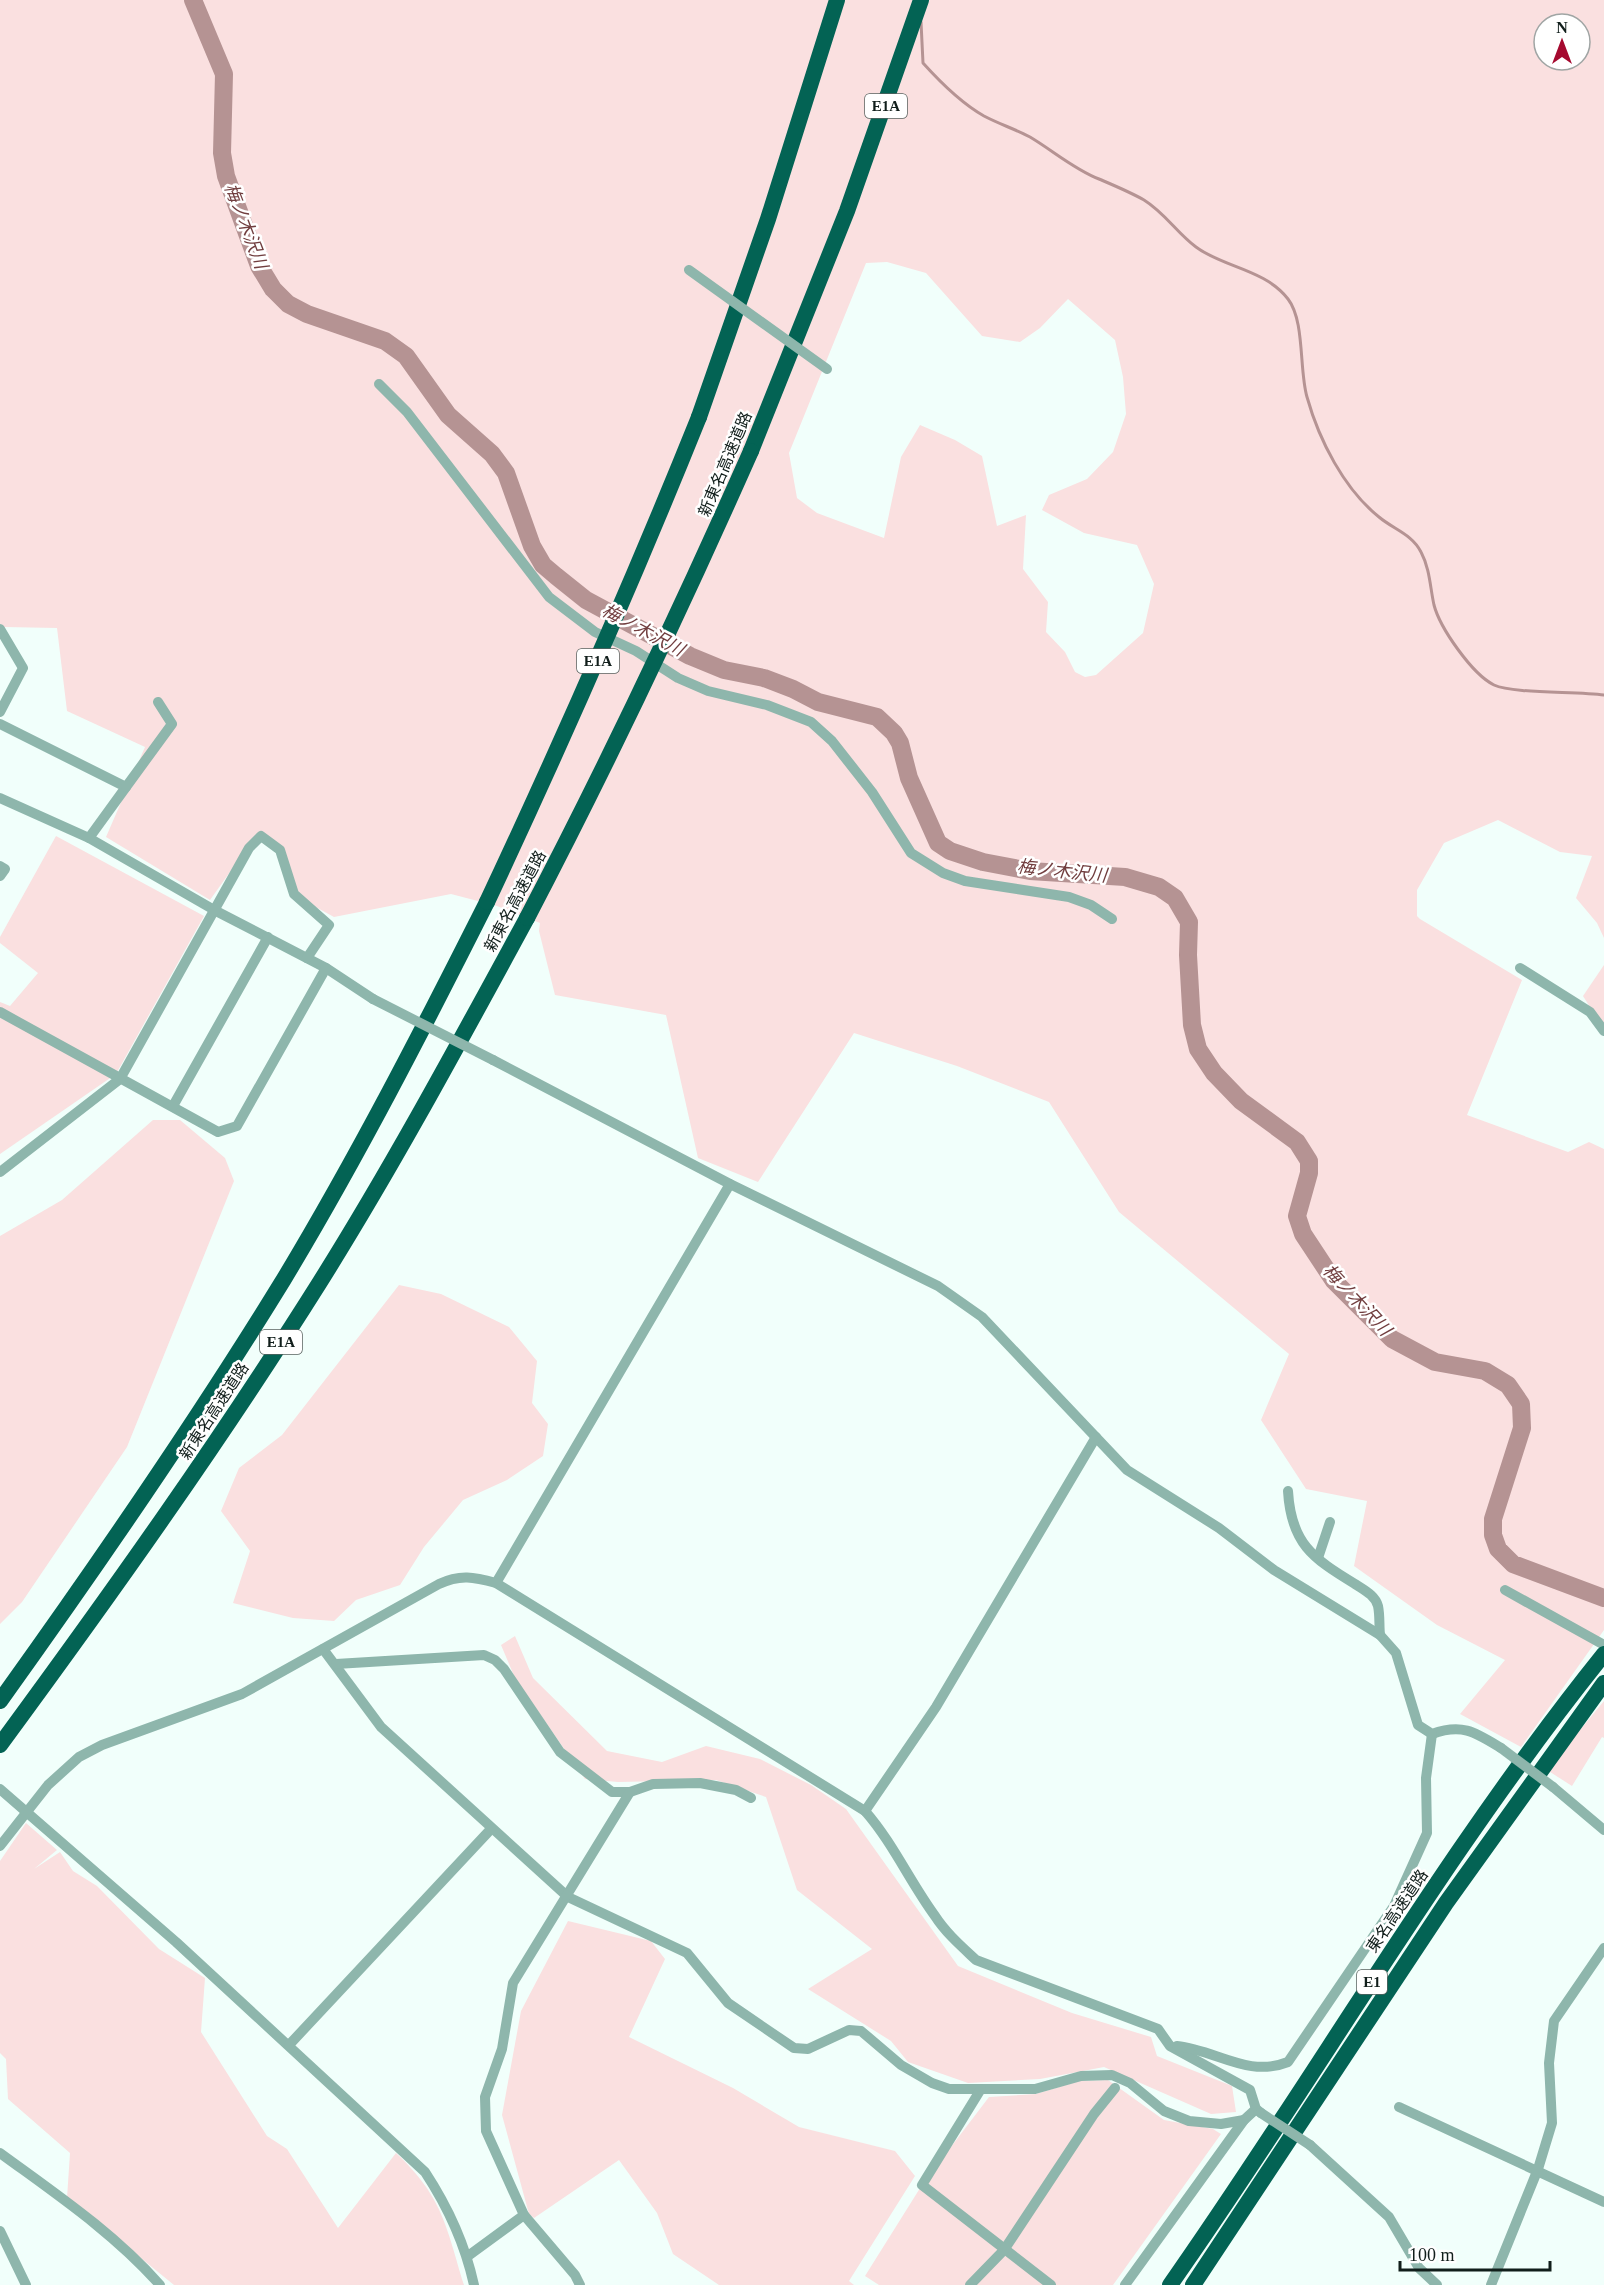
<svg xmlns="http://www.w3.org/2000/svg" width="1604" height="2285" font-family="'Times New Roman','Noto Sans JP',serif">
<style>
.green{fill:#fae0e0;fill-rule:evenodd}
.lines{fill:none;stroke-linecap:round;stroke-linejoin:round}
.stream{stroke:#b59393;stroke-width:3}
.river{stroke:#b59393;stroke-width:18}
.minor{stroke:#8eb6ac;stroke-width:10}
.highway{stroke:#036354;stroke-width:16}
.minor-bridge{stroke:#8eb6ac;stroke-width:10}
.highway-bridge{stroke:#036354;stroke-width:16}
.labels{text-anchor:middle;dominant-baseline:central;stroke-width:5;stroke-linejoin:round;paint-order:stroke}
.shield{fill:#fff;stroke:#58625f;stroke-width:1.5}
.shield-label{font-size:15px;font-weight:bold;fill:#111e1b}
.street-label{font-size:16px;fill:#111e1b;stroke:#fff}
.water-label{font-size:18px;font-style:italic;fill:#713e3f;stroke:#fff}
</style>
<rect width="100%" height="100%" fill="#f1fffb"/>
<g class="green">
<path d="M 0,0 L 1604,0 L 1604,938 L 1597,923 L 1576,898 L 1592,856 L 1560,852 L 1498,820 L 1444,843 L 1417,890 L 1417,916 L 1420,919 L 1522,980 L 1467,1115 L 1568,1152 L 1589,1142 L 1604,1149 L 1604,1630 L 1521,1747 L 1460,1714 L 1505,1660 L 1437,1625 L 1354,1566 L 1367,1501 L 1306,1489 L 1261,1420 L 1289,1354 L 1119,1212 L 1049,1102 L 957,1066 L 854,1033 L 758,1182 L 698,1158 L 666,1015 L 555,995 L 539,931 L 540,923 L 497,906 L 451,894 L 334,917 L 292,894 L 280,850 L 257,834 L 210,900 L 106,837 L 145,747 L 67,711 L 57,628 L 4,627 L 0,624 ZM 1544,24 L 1580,24 L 1580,60 L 1544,60 ZM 887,262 L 926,273 L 982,336 L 1020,342 L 1040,328 L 1068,299 L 1115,340 L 1123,377 L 1126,414 L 1113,452 L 1087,479 L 1049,495 L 1042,510 L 1084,533 L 1137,545 L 1154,584 L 1143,633 L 1096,675 L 1085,677 L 1075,672 L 1065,652 L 1046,632 L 1048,602 L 1023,569 L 1026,515 L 997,526 L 982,456 L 955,440 L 920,425 L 901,457 L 884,538 L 817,513 L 797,498 L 789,453 L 866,263 Z"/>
<path d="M 56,836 L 204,916 L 116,1074 L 0,1154 L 0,1002 L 10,1006 L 38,973 L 0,943 L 0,937 Z"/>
<path d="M 1604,965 L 1604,1029 L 1583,996 Z"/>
<path d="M 153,1120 L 180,1120 L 225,1158 L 234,1181 L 127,1447 L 22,1602 L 0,1624 L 0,1236 L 62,1200 Z"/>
<path d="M 399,1285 L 441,1294 L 509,1327 L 537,1361 L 532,1403 L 548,1424 L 543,1456 L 507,1480 L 463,1500 L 424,1547 L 400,1585 L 356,1600 L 334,1621 L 293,1618 L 233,1603 L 250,1551 L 221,1511 L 239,1468 L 282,1435 Z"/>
<path d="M 515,1636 L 533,1678 L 607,1751 L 662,1762 L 706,1746 L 760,1759 L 811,1785 L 846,1809 L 958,1966 L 1072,2013 L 1151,2037 L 1157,2056 L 1232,2086 L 1236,2112 L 1211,2114 L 1104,2067 L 1040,2079 L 968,2083 L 908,2062 L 891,2041 L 808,1989 L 872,1949 L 797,1890 L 766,1797 L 716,1780 L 618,1782 L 585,1779 L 515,1678 L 501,1645 Z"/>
<path d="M 1604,1701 L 1604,1738 L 1602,1737 L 1572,1786 L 1547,1770 Z"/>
<path d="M 26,1823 L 57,1850 L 34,1869 L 60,1852 L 73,1871 L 97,1886 L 159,1949 L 205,1978 L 201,2032 L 267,2136 L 287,2149 L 338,2228 L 396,2153 C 443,2197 446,2226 464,2285 L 174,2285 L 67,2198 L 70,2153 L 8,2099 L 6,2059 L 0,2053 L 0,1861 Z"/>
<path d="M 568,1921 L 651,1941 L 665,1959 L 629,2037 L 733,2088 L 799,2127 L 895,2151 L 915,2176 L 849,2281 L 854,2285 L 719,2285 L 673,2254 L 657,2213 L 619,2160 L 534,2218 L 529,2214 L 502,2115 L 521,2011 Z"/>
<path d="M 1108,2080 L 1164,2120 L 1213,2129 L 1221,2134 L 1113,2285 L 879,2285 L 865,2276 L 922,2185 L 989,2097 L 1036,2094 L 1079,2081 Z"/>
</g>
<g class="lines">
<path class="stream" d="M 921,22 L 923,63 C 941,83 961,103 984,116 C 999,124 1015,129 1030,137 C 1052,150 1075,170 1099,179 C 1113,185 1130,192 1144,200 C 1165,213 1177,233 1196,247 C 1222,267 1265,269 1288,299 C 1305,321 1299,370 1307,397 C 1319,440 1344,489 1379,517 C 1393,529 1412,534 1421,552 C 1430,569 1430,587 1434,605 C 1440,628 1472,674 1494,685 C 1513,694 1578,691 1604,695"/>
<path class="river" d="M 193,0 L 224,74 L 222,153 L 226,176 L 259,266 L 273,289 L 288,304 L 307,314 L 385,341 L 406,356 L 448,415 L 492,454 L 506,473 L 532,546 L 543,565 L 556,576 L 586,600 L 690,656 L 724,670 L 764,678 L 793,689 L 818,702 L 877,717 L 894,733 L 900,743 L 909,778 L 938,843 L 950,851 L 983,862 L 1030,871 L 1125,877 L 1159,887 L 1175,898 L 1189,922 L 1188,955 L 1192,1025 L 1198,1049 L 1214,1073 L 1241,1101 L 1297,1142 L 1309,1161 L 1309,1173 L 1297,1216 L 1303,1234 L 1334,1281 L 1392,1339 L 1435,1362 L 1485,1371 L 1508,1385 L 1521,1404 L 1522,1428 L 1493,1519 L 1493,1535 L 1498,1549 L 1513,1564 L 1604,1598"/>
<g class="minor">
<path d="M 379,384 L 407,412 L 549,597 L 595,632 L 636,651 L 678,678 L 708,691 L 767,705 L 811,722 L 832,741 L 872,792 L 911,853 L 943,873 L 965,881 L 1069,897 L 1091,905 L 1112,919"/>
<path d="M 0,629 L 23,668 L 0,712"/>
<path d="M 0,724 L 126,787 L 89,838"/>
<path d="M 126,787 L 172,724 L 158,702"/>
<path d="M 0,798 L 89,838 L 216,911 L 326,968 L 373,999"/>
<path d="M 0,866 L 5,869 L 0,876"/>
<path d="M 1520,968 L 1590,1012 L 1604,1031"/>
<path d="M 0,1012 L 218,1132 L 237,1126 L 326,968"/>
<path d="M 493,1060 L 730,1184 L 938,1286 L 982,1317 L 1127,1470 L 1219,1528 L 1274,1570 L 1380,1635 L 1396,1653 L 1418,1725 L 1432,1734 C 1462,1723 1475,1732 1501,1748"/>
<path d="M 173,1106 L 268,937"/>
<path d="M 0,1172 L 120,1079 L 249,848 L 261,836 L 280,850 L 294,894 L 329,925 L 307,958"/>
<path d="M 1288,1491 C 1291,1543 1312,1558 1355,1584 C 1364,1590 1375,1595 1378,1606 C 1380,1615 1379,1626 1380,1635"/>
<path d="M 1318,1558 L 1330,1522"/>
<path d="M 496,1583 L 730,1184"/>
<path d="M 1505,1590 L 1604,1645"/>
<path d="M 323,1649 L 381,1727 L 568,1897 L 687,1953 L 728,2003 L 794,2048 L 808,2049 L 849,2030 L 861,2031 L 901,2065 L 932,2083 L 949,2089 L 1035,2089 L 1081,2076 L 1112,2075 L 1130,2083 L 1164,2111 L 1189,2121 L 1221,2124 L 1244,2120"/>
<path d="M 336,1664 L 484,1655 L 495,1660 L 504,1669 L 560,1752 L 612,1792 L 630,1792 L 653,1784 L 700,1783 L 736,1790 L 751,1798"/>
<path d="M 1553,1787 L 1604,1830"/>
<path d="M 0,1789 L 176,1942 L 425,2172 C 448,2207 465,2244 474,2285"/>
<path d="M 865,1811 L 936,1707 L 1096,1437"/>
<path d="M 0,1846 L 48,1785 L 79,1757 L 102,1745 L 242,1694 L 439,1584 C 460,1574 474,1577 496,1583 L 865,1811 C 893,1843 910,1882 935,1916 C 946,1933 961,1946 976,1960 L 1158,2029 L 1170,2046 L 1250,2090 L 1256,2109 L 1261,2113"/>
<path d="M 289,2045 L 491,1829"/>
<path d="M 1177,2046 C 1216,2050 1248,2078 1288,2062 L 1394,1906 L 1427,1833 L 1426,1778 L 1432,1734"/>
<path d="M 981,2089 L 922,2185 L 1051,2285"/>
<path d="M 1399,2107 L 1604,2202"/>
<path d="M 1310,2145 L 1389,2217 L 1419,2268 L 1437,2285"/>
<path d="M 0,2153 C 56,2194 114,2233 160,2285"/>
<path d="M 0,2231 L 26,2285"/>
<path d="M 468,2256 L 524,2215"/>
<path d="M 580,2285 L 575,2275 L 524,2215 L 486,2131 L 485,2097 L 502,2049 L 513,1983 L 630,1792"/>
<path d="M 970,2285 L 1004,2250 L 1094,2114 L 1115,2088"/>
<path d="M 1125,2285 L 1244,2120 L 1256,2109"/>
<path d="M 1491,2285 L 1538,2169 L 1552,2123 L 1549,2063 L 1554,2021 L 1604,1948"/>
</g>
<g class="highway">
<path d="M 699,417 L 768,219 L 837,0"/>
<path d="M 751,451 L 847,211 L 921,0"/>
<path d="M 0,1701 C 99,1563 195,1424 284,1279 C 358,1156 423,1029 487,902"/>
<path d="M 0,1745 C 111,1594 220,1441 320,1282 C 394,1164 460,1041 527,918"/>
<path d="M 1170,2285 C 1317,2076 1444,1853 1604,1654"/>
<path d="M 1193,2285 L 1446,1903 L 1604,1683"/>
</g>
<g class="minor-bridge">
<path d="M 689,270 L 827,369"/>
<path d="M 373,999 L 493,1060"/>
<path d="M 1501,1748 L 1553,1787"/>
<path d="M 1261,2113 L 1310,2145"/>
</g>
<g class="highway-bridge">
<path d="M 487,902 C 562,742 633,581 699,417"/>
<path d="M 527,918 C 607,765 681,609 751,451"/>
</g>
</g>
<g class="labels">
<g class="shield">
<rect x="865" y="94" width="42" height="24" rx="4.5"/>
<rect x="577" y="649" width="42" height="24" rx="4.5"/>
<rect x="260" y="1330" width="42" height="24" rx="4.5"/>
<rect x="1357" y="1970" width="30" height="24" rx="4.5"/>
</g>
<g class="shield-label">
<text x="886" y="106">E1A</text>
<text x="598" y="661">E1A</text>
<text x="281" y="1342">E1A</text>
<text x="1372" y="1982">E1</text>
</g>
<g class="street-label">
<text transform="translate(725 464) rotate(-67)">新東名高速道路</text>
<text transform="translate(515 901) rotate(-62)">新東名高速道路</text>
<text transform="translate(214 1411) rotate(-57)">新東名高速道路</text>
<text transform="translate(1397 1911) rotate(-56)">東名高速道路</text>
</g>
<g class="water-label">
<text transform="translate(246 226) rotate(69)">梅ノ木沢川</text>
<text transform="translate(643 630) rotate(28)">梅ノ木沢川</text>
<text transform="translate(1062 871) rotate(6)">梅ノ木沢川</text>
<text transform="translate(1357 1300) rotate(47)">梅ノ木沢川</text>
</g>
</g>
<g transform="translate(1562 42)"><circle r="28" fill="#ffffff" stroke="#a0a5a4" stroke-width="1.5"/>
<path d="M0-4.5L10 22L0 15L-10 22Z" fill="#a5092f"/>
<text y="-9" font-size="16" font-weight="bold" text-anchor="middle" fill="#111e1b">N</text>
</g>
<path d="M1400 2261v9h150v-9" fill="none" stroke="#111e1b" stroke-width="3"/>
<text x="1409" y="2261" font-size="18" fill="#111e1b" stroke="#ffffff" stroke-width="4.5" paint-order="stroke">100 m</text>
</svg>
